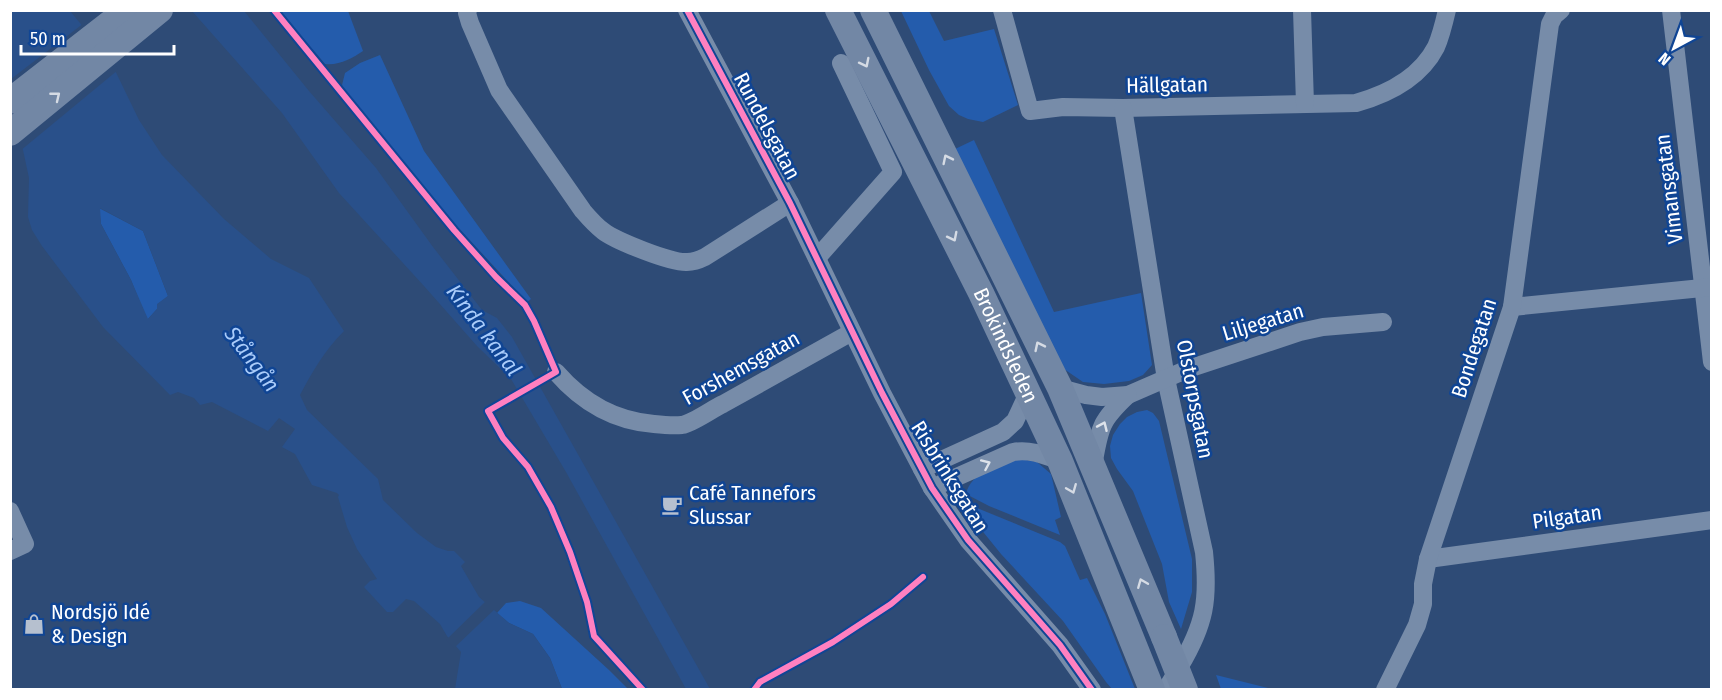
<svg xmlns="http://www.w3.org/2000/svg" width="1722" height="700" font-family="'Fira Sans Condensed',sans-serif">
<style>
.green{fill:#245cac}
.water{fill:#29508a;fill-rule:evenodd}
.pier{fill:#2e4b76}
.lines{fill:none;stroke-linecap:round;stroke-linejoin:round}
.minor{stroke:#778ca9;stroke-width:18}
.secondary{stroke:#7287a5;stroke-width:26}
.secondary-bridge{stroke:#7287a5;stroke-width:26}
.cycleway-casing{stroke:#104594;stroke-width:10}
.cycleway{stroke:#ff80c0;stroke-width:6}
.oneway{stroke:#d5dbe4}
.oneway2{stroke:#dde2ea}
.labels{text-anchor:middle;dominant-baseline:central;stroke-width:5;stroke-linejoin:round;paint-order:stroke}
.street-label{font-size:21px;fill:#fff;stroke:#104594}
.poi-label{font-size:21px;fill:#fff;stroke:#104594;text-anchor:start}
.water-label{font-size:22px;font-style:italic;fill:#aaccfa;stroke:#104594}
</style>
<rect width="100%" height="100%" fill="#2e4b76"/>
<g class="green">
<path d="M 280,11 L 348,11 L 363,51 C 353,58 338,66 325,64 Z"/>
<path d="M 901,11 L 929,11 L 944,41 L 994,29 L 1018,105 L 983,122 L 968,119 L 959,115 L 949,106 L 929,70 Z"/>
<path d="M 380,55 L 424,151 L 531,299 L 527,302 L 440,208 L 345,91 L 342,85 L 345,73 L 360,63 Z"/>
<path d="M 974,140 L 1054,312 L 1141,293 L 1152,365 L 1143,375 L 1129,381 L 1104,384 L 1083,382 L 1064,369 L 955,149 Z"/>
<path d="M 99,208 L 143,231 L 168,296 L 158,304 L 157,309 L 147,320 L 131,280 L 101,224 Z"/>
<path d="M 1147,410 L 1153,413 L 1159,421 L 1192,559 L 1192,592 L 1181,629 L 1169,602 L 1162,564 L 1133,491 L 1117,469 L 1111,458 L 1110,446 L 1113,435 L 1120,424 L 1127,417 L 1137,412 Z"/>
<path d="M 1016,458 L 1037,462 L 1051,474 L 1061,517 L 1055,520 L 1060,535 L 989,506 L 966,494 C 971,472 997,466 1016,458 Z"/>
<path d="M 977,508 L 1060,542 L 1065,546 L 1080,580 L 1087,578 L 1105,614 L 1135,689 L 1112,689 L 1106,682 L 1063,621 L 1001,554 L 984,533 L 977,522 L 975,515 Z"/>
<path d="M 520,601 L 541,608 L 609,670 L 628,689 L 562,689 L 550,658 L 533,634 L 509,623 L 497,613 L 506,603 Z"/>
<path d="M 1216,675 L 1272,689 L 1221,689 Z"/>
</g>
<g class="water">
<path d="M 10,11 L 70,11 L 109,58 L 139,120 L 162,155 L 224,219 L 271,259 L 309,278 L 344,331 C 325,350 312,372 300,395 L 307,410 L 378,479 L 383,500 L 417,533 L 436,547 L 448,551 L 454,551 L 465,562 L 461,566 L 479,597 L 509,623 L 533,634 L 550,658 L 562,689 L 455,689 L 461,652 L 447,636 L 440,624 L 414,601 L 406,599 L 393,612 L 387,612 L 364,587 L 370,581 L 377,579 L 357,549 L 347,527 L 338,497 L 339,495 L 337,493 L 312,485 L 295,454 L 282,447 L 295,429 L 279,418 L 268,431 L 212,402 L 200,405 L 194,398 L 178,392 L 170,395 L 103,327 L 42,246 L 32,230 L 28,217 L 29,178 L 23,150 L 11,133 ZM 100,208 L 143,231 L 168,296 L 157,304 L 157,309 L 148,319 L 131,280 L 101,224 Z"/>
<path d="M 192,11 L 244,11 L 309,91 L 376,168 L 433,247 L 482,310 L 497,318 L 512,337 L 710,689 L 686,689 L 566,472 L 511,379 L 477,346 L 424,286 L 339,193 L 282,113 Z"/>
</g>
<g class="pier">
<path d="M 84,23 L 112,57 L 118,70 L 20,151 L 10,138 L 11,79 Z"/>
<path d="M 487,600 L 496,608 L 454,648 L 446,640 Z"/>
</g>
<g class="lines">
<g class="minor">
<path d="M 468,10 L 467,13 L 470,23 L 499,90 L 583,211 C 589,218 595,225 603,231 C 616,241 671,263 687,262 C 694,262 699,260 705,257 L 790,203"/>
<path d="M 687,10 L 790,203 L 882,393 L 932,488 L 968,540 L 1060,645 L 1092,690"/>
<path d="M 1002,10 L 1030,111 L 1063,107 L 1123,108 L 1356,103 C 1388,94 1420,78 1436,47 C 1441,36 1444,23 1447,10"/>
<path d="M 1302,10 L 1305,104"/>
<path d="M 1671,10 L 1712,362"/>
<path d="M 1123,108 L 1166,379 L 1204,552 C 1209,600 1205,624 1180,666 C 1175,674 1171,683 1165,690"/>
<path d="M 817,258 L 893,172 L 841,63"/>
<path d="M 1512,307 L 1712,287"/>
<path d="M 556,372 C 582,402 614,421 654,424 C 663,425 673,426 682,425 C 693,423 712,409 723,404 C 766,380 809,356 852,332"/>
<path d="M 1060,388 L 1086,395 L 1102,397 L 1128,395 L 1188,369 L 1300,332 L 1323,327 L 1383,322"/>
<path d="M 1093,466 C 1100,428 1099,422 1128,395"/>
<path d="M 922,469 L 1003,432 L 1015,421 L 1028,393"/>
<path d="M 932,488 L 1013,452 C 1030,449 1044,455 1060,461"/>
<path d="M 10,511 L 25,544 L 10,551"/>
<path d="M 1428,559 L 1712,520"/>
<path d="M 1385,690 L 1417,625 L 1423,604 L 1423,584 L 1428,559 L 1512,307 L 1550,24 L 1554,16 L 1561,10"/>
</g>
<g class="secondary">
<path id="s1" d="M 838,10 L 981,293 L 1060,461 L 1152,690"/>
<path d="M 873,10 L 1060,388 L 1164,637"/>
<path d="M 10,101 L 127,10"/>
<path d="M 10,133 L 160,10"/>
</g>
<path class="secondary-bridge" d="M 1164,637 L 1185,690"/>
<g class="cycleway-casing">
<g id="cycleway">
<path d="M 274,10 L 454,230 L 496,277 L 525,305 L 534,321 L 556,372 L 488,411 L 503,438 L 528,467 L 551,507 L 570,552 L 587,602 L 594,636 L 643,690"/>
<path d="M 687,10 L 790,203 L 882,393 L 932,488 L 968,540 L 1060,645 L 1092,690"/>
<path d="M 754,690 L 760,682 L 833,642 L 891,604 L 923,577"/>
</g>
</g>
<use href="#cycleway" class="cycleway"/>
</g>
<defs><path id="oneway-chevron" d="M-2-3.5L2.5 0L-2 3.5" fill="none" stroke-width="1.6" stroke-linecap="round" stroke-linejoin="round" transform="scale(1.5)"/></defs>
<g class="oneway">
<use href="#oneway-chevron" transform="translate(865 63) rotate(63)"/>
<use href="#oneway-chevron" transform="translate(56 96) rotate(-39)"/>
<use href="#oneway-chevron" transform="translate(947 159) rotate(-116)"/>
<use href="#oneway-chevron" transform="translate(953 237) rotate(63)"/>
<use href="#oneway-chevron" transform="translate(1039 346) rotate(-116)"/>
<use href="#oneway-chevron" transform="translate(1072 489) rotate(68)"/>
<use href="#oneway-chevron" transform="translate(1142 583) rotate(-112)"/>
</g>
<g class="oneway2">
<use href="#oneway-chevron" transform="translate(1103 426) rotate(-66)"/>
<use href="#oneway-chevron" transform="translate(986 464) rotate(-24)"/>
</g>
<defs>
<g id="cafe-bare" transform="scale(1.62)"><path d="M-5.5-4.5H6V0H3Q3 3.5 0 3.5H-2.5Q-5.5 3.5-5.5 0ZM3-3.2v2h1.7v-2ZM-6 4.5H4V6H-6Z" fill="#b6c0cf" stroke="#104594" stroke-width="2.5" paint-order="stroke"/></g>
<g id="shop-bare" transform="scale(1.62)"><path d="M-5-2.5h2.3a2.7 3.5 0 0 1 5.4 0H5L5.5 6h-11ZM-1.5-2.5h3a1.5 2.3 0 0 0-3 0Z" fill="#b6c0cf" stroke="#104594" stroke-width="2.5" paint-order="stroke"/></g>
</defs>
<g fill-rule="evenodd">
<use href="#cafe-bare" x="672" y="505"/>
<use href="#shop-bare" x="34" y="624"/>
</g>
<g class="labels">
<g class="street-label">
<text transform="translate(1167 85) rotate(-1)">Hällgatan</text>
<text transform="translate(767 126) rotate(62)">Rundelsgatan</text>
<text transform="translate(1669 189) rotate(-97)">Vimansgatan</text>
<text transform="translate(1263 322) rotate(-17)">Liljegatan</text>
<text stroke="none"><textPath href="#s1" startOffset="375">Brokindsleden</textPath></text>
<text transform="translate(1474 348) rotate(-72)">Bondegatan</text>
<text transform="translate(741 368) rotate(-29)">Forshemsgatan</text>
<text transform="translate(1195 399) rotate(79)">Olstorpsgatan</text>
<text transform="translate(950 477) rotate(58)">Risbrinksgatan</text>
<text transform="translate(1567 517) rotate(-8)">Pilgatan</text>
</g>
<g class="poi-label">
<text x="689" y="493">Café Tannefors<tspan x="689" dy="24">Slussar</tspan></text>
<text x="51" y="612">Nordsjö Idé<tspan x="51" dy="24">&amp; Design</tspan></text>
</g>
<g class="water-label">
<text transform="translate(484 330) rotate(53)">Kinda kanal</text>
<text transform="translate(252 359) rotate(53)">Stångån</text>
</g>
</g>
<rect width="1722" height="700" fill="none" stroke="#ffffff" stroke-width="24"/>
<g transform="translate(1674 48) rotate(221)" stroke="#104594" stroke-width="4.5" paint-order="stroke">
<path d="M0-4.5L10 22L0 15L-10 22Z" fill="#ffffff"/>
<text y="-9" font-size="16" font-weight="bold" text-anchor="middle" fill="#ffffff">N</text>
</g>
<path d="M21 45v9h153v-9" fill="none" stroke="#ffffff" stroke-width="3"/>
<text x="30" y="45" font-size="18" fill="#ffffff" stroke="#104594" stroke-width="4.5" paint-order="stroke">50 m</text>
</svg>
